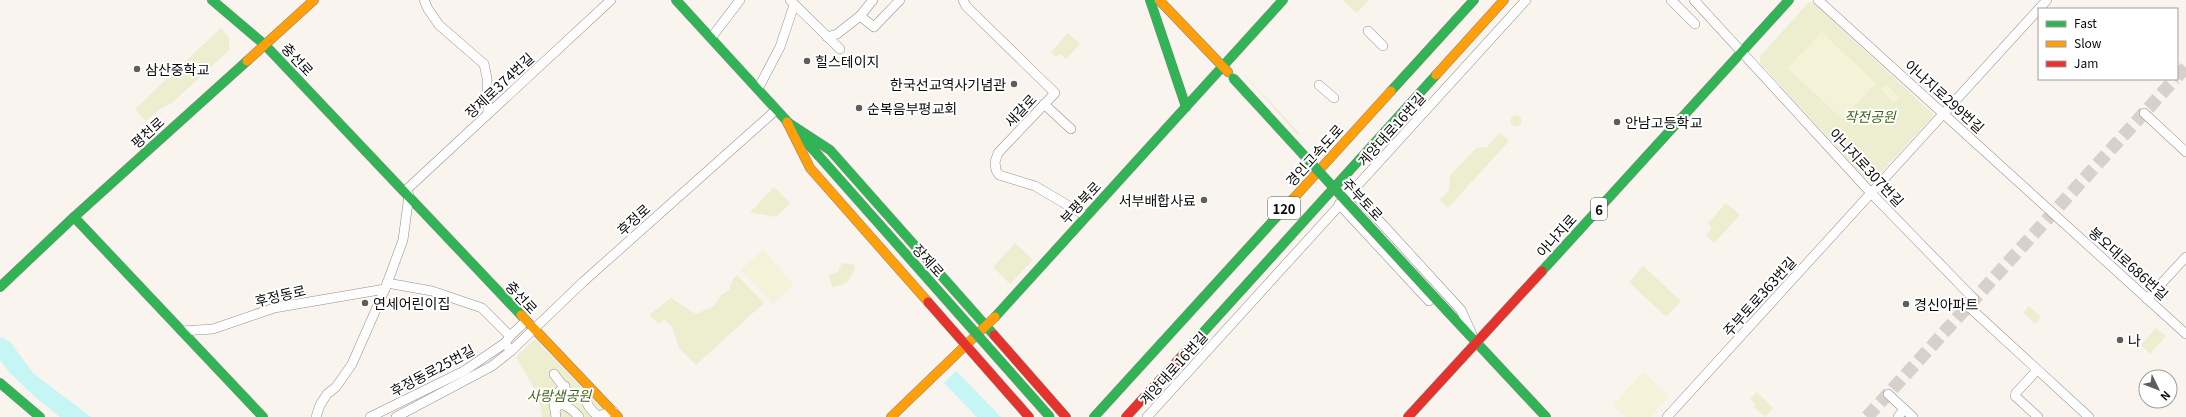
<svg xmlns="http://www.w3.org/2000/svg" width="2186" height="417" font-family="Georgia,'Noto Sans KR',serif">
<style>
.green{fill:#edeecf}
.pitch{fill:#f4f2d8}
.water{fill:#c5f5f5}
.lines{fill:none;stroke-linecap:round;stroke-linejoin:round}
.secondary-tunnel{stroke:#d6d1cd;stroke-width:13;stroke-dasharray:13 6;stroke-linecap:butt}
.street-casing{stroke:#93908e;stroke-width:10}
.fast-casing{stroke:#898784;stroke-width:10}
.slow-casing{stroke:#898784;stroke-width:10}
.jam-casing{stroke:#898784;stroke-width:10}
.street{stroke:#fefdfd;stroke-width:9}
.fast{stroke:#30b455;stroke-width:9}
.slow{stroke:#ff9f0a;stroke-width:9}
.jam{stroke:#e5322d;stroke-width:9}
.fast-bridge-casing{stroke:#898784;stroke-width:10;stroke-linecap:butt}
.fast-bridge{stroke:#30b455;stroke-width:9}
.poi-dot{fill:#5f5d5b;stroke:#fff;stroke-width:1.5}
.labels{text-anchor:middle;dominant-baseline:central;stroke-width:4;stroke-linejoin:round;paint-order:stroke}
.shield{fill:#fff;stroke:#545454;stroke-width:1}
.shield-label{font-size:13px;font-weight:bold;fill:#0b0b0b}
.street-label{font-size:14px;fill:#0b0b0b;stroke:#fff}
.poi-label{font-size:14px;fill:#0b0b0b;stroke:#fff;text-anchor:start}
.park-label{font-size:14px;font-style:italic;fill:#43641b;stroke:#fff}
</style>
<rect width="100%" height="100%" fill="#faf4ef"/>
<g class="green">
<path d="M 1342,0 L 1369,0 L 1357,13 Z"/>
<path d="M 1813,2 L 1934,115 L 1873,181 L 1865,178 L 1760,63 L 1760,56 L 1808,3 Z"/>
<path d="M 221,28 L 229,38 L 229,50 L 172,103 L 160,109 L 146,121 L 135,109 Z"/>
<path d="M 1068,33 L 1080,44 L 1066,59 L 1060,54 L 1056,57 L 1051,52 Z"/>
<path d="M 1244,75 L 1245,75 L 1300,134 L 1298,135 Z"/>
<circle cx="1516" cy="121" r="5.5"/>
<path d="M 1500,133 L 1509,141 L 1448,208 L 1440,200 L 1449,190 L 1450,176 L 1476,148 L 1487,147 Z"/>
<path d="M 774,187 L 790,203 L 776,217 L 750,212 Z"/>
<path d="M 1726,203 L 1740,215 L 1714,243 L 1706,235 L 1712,228 L 1708,223 Z"/>
<path d="M 1015,243 L 1033,260 L 1010,284 L 993,267 Z"/>
<path d="M 842,263 L 855,265 C 853,279 846,286 832,287 L 829,275 L 838,272 Z"/>
<path d="M 1643,266 L 1681,301 L 1666,317 L 1629,282 Z"/>
<path d="M 737,275 L 764,303 L 696,365 L 679,348 L 672,326 L 664,319 L 659,324 L 649,315 L 671,298 L 696,314 L 714,306 L 721,295 L 729,290 L 733,279 Z"/>
<path d="M 2029,306 L 2041,317 L 2035,324 L 2023,313 Z"/>
<path d="M 2156,328 L 2166,336 L 2150,354 L 2141,345 Z"/>
<path d="M 535,339 L 610,417 L 542,417 L 538,395 L 516,357 Z"/>
<path d="M 1757,392 L 1773,408 L 1765,417 L 1754,407 L 1756,405 L 1750,399 Z"/>
</g>
<g class="pitch">
<path d="M 1822,32 L 1876,83 L 1842,119 L 1787,68 Z"/>
<path d="M 1886,84 L 1899,97 L 1894,103 L 1881,89 Z"/>
<path d="M 763,250 L 794,284 L 773,304 L 741,270 Z"/>
<path d="M 1643,372 L 1669,396 L 1650,417 L 1626,417 L 1613,405 Z"/>
</g>
<g class="water">
<path d="M 2,337 L 11,343 L 33,373 L 91,417 L 60,417 L 35,397 L 10,373 L 0,360 L 0,338 Z"/>
<path d="M 956,371 L 1001,417 L 977,417 L 944,383 Z"/>
</g>
<g class="lines">
<g class="secondary-tunnel">
<path d="M 2177,77 L 2186,67"/>
<path d="M 1867,417 L 2175,79"/>
</g>
<g class="street-casing">
<g id="street">
<path d="M 424,0 L 428,9 L 439,25 L 484,64 L 487,78 L 488,113"/>
<path d="M 790,0 L 840,49"/>
<path d="M 963,0 L 966,6 L 1055,93 L 998,153 L 995,162 L 996,170 L 999,175 L 1035,186 L 1086,216"/>
<path d="M 1671,0 L 1695,24"/>
<path d="M 1694,0 L 1871,193 L 1974,299"/>
<path d="M 1818,0 L 2186,334"/>
<path d="M 860,16 L 873,0"/>
<path d="M 1368,31 L 1383,46"/>
<path d="M 827,37 L 837,34 L 860,16 L 874,27 L 900,0"/>
<path d="M 711,38 L 740,0"/>
<path d="M 1319,85 L 1334,98"/>
<path d="M 758,89 L 780,47 L 794,5"/>
<path d="M 1044,104 L 1071,129"/>
<path d="M 2144,113 L 2186,152"/>
<path d="M 405,191 L 611,0"/>
<path d="M 1353,192 L 1461,310 L 1472,334"/>
<path d="M 1339,204 L 1429,301"/>
<path d="M 387,283 L 432,291 L 482,308 L 510,336 L 505,343 L 511,351"/>
<path d="M 2147,299 L 2186,257"/>
<path d="M 1968,306 L 2089,417"/>
<path d="M 182,331 L 213,329 L 274,308 L 385,289"/>
<path d="M 510,336 L 526,321"/>
<path d="M 2037,370 L 2016,393 L 2015,396 L 2038,417"/>
<path d="M 554,374 L 572,398"/>
<path d="M 590,388 C 582,400 588,408 598,416 L 613,411"/>
<path d="M 1888,394 L 1913,417"/>
<path d="M 555,409 L 560,404 C 568,406 574,411 579,417"/>
<path d="M 316,417 L 320,405 L 327,394 L 336,387 L 352,364 L 385,289 L 403,240 L 409,195"/>
<path d="M 370,417 L 464,371 L 505,343"/>
<path d="M 396,417 L 492,366 L 511,351 L 583,282 L 776,110"/>
<path d="M 556,417 L 553,397 L 565,386"/>
<path d="M 1147,417 L 1526,0"/>
<path d="M 1667,417 L 2047,0"/>
<path d="M 1898,417 L 1904,409"/>
</g>
</g>
<g class="fast-casing">
<g id="fast">
<path d="M 212,0 L 265,45 L 521,315"/>
<path d="M 676,0 L 818,155"/>
<path d="M 1150,0 L 1186,107"/>
<path d="M 1391,91 L 1474,0"/>
<path d="M 787,122 L 830,150 L 994,335"/>
<path d="M 74,217 L 263,417"/>
<path d="M 1542,271 L 1789,0"/>
<path d="M 0,287 L 74,217 L 247,61"/>
<path d="M 1448,312 L 1546,417"/>
<path d="M 995,317 L 1283,0"/>
<path d="M 1189,348 L 1436,75"/>
<path d="M 0,383 L 40,417"/>
<path d="M 1094,417 L 1293,199"/>
</g>
</g>
<g class="slow-casing">
<g id="slow">
<path d="M 1159,0 L 1228,72"/>
<path d="M 247,61 L 314,0"/>
<path d="M 1436,75 L 1504,0"/>
<path d="M 787,122 L 810,168 L 928,302"/>
<path d="M 1293,199 L 1391,91"/>
<path d="M 521,315 L 618,417"/>
<path d="M 891,417 L 995,317"/>
</g>
</g>
<g class="jam-casing">
<g id="jam">
<path d="M 928,302 L 1029,417"/>
<path d="M 994,335 L 1066,417"/>
<path d="M 1126,417 L 1189,348"/>
<path d="M 1408,417 L 1542,271"/>
</g>
</g>
<use href="#street" class="street"/>
<use href="#fast" class="fast"/>
<use href="#slow" class="slow"/>
<use href="#jam" class="jam"/>
<g class="fast-bridge-casing">
<g id="fast-bridge">
<path d="M 1233,78 L 1448,312"/>
<path d="M 818,155 L 1050,417"/>
</g>
</g>
<use href="#fast-bridge" class="fast-bridge"/>
</g>
<g class="poi-dot">
<circle cx="807" cy="61" r="4"/>
<circle cx="137" cy="69" r="4"/>
<circle cx="1014" cy="84" r="4"/>
<circle cx="859" cy="108" r="4"/>
<circle cx="1617" cy="122" r="4"/>
<circle cx="1204" cy="200" r="4"/>
<circle cx="365" cy="303" r="4"/>
<circle cx="1906" cy="304" r="4"/>
<circle cx="2120" cy="340" r="4"/>
</g>
<g class="labels">
<g class="shield">
<rect x="1268" y="197" width="32" height="22" rx="3"/>
<rect x="1591" y="198" width="16" height="22" rx="3"/>
</g>
<g class="shield-label">
<text x="1284" y="208">120</text>
<text x="1599" y="209">6</text>
</g>
<g class="street-label">
<text transform="translate(298 59) rotate(47)">충선로</text>
<text transform="translate(499 85) rotate(-43)">장제로374번길</text>
<text transform="translate(1945 96) rotate(42)">아나지로299번길</text>
<text transform="translate(1020 110) rotate(-47)">새갈로</text>
<text transform="translate(1391 129) rotate(-48)">계양대로16번길</text>
<text transform="translate(147 132) rotate(-42)">평천로</text>
<text transform="translate(1314 155) rotate(-48)">경인고속도로</text>
<text transform="translate(1867 167) rotate(47)">아나지로307번길</text>
<text transform="translate(1363 199) rotate(47)">주부토로</text>
<text transform="translate(1080 202) rotate(-47)">부평북로</text>
<text transform="translate(633 219) rotate(-42)">후정로</text>
<text transform="translate(1556 235) rotate(-48)">아나지로</text>
<text transform="translate(929 260) rotate(48)">장제로</text>
<text transform="translate(2129 263) rotate(42)">봉오대로686번길</text>
<text transform="translate(280 295) rotate(-13)">후정동로</text>
<text transform="translate(1759 296) rotate(-48)">주부토로363번길</text>
<text transform="translate(522 297) rotate(47)">충선로</text>
<text transform="translate(1173 368) rotate(-48)">계양대로16번길</text>
<text transform="translate(432 370) rotate(-28)">후정동로25번길</text>
</g>
<g class="poi-label">
<text x="815" y="61">힐스테이지</text>
<text x="145" y="69">삼산중학교</text>
<text x="1006" y="84" text-anchor="end">한국선교역사기념관</text>
<text x="867" y="108">순복음부평교회</text>
<text x="1625" y="122">안남고등학교</text>
<text x="1196" y="200" text-anchor="end">서부배합사료</text>
<text x="373" y="303">연세어린이집</text>
<text x="1914" y="304">경신아파트</text>
<text x="2128" y="340">나</text>
</g>
<g class="park-label">
<text x="1870" y="116">작전공원</text>
<text x="559" y="395">사랑샘공원</text>
</g>
</g>
<rect x="2038" y="8" width="140" height="72" fill="#ffffff" stroke="#9d9d9d"/>
<rect x="2046" y="21" width="20" height="6" fill="#30b455" stroke="#9d9d9d"/>
<text x="2074" y="28" font-size="12" fill="#0b0b0b">Fast</text>
<rect x="2046" y="41" width="20" height="6" fill="#ff9f0a" stroke="#9d9d9d"/>
<text x="2074" y="48" font-size="12" fill="#0b0b0b">Slow</text>
<rect x="2046" y="61" width="20" height="6" fill="#e5322d" stroke="#9d9d9d"/>
<text x="2074" y="68" font-size="12" fill="#0b0b0b">Jam</text>
<g transform="translate(2158 389) rotate(133)"><circle r="19" fill="#ffffff" stroke="#9d9d9d"/>
<path d="M0-3L7 15L0 10L-7 15Z" fill="#5f5d5b"/>
<text y="-6" font-size="11" font-weight="bold" text-anchor="middle" fill="#0b0b0b">N</text>
</g>
</svg>
